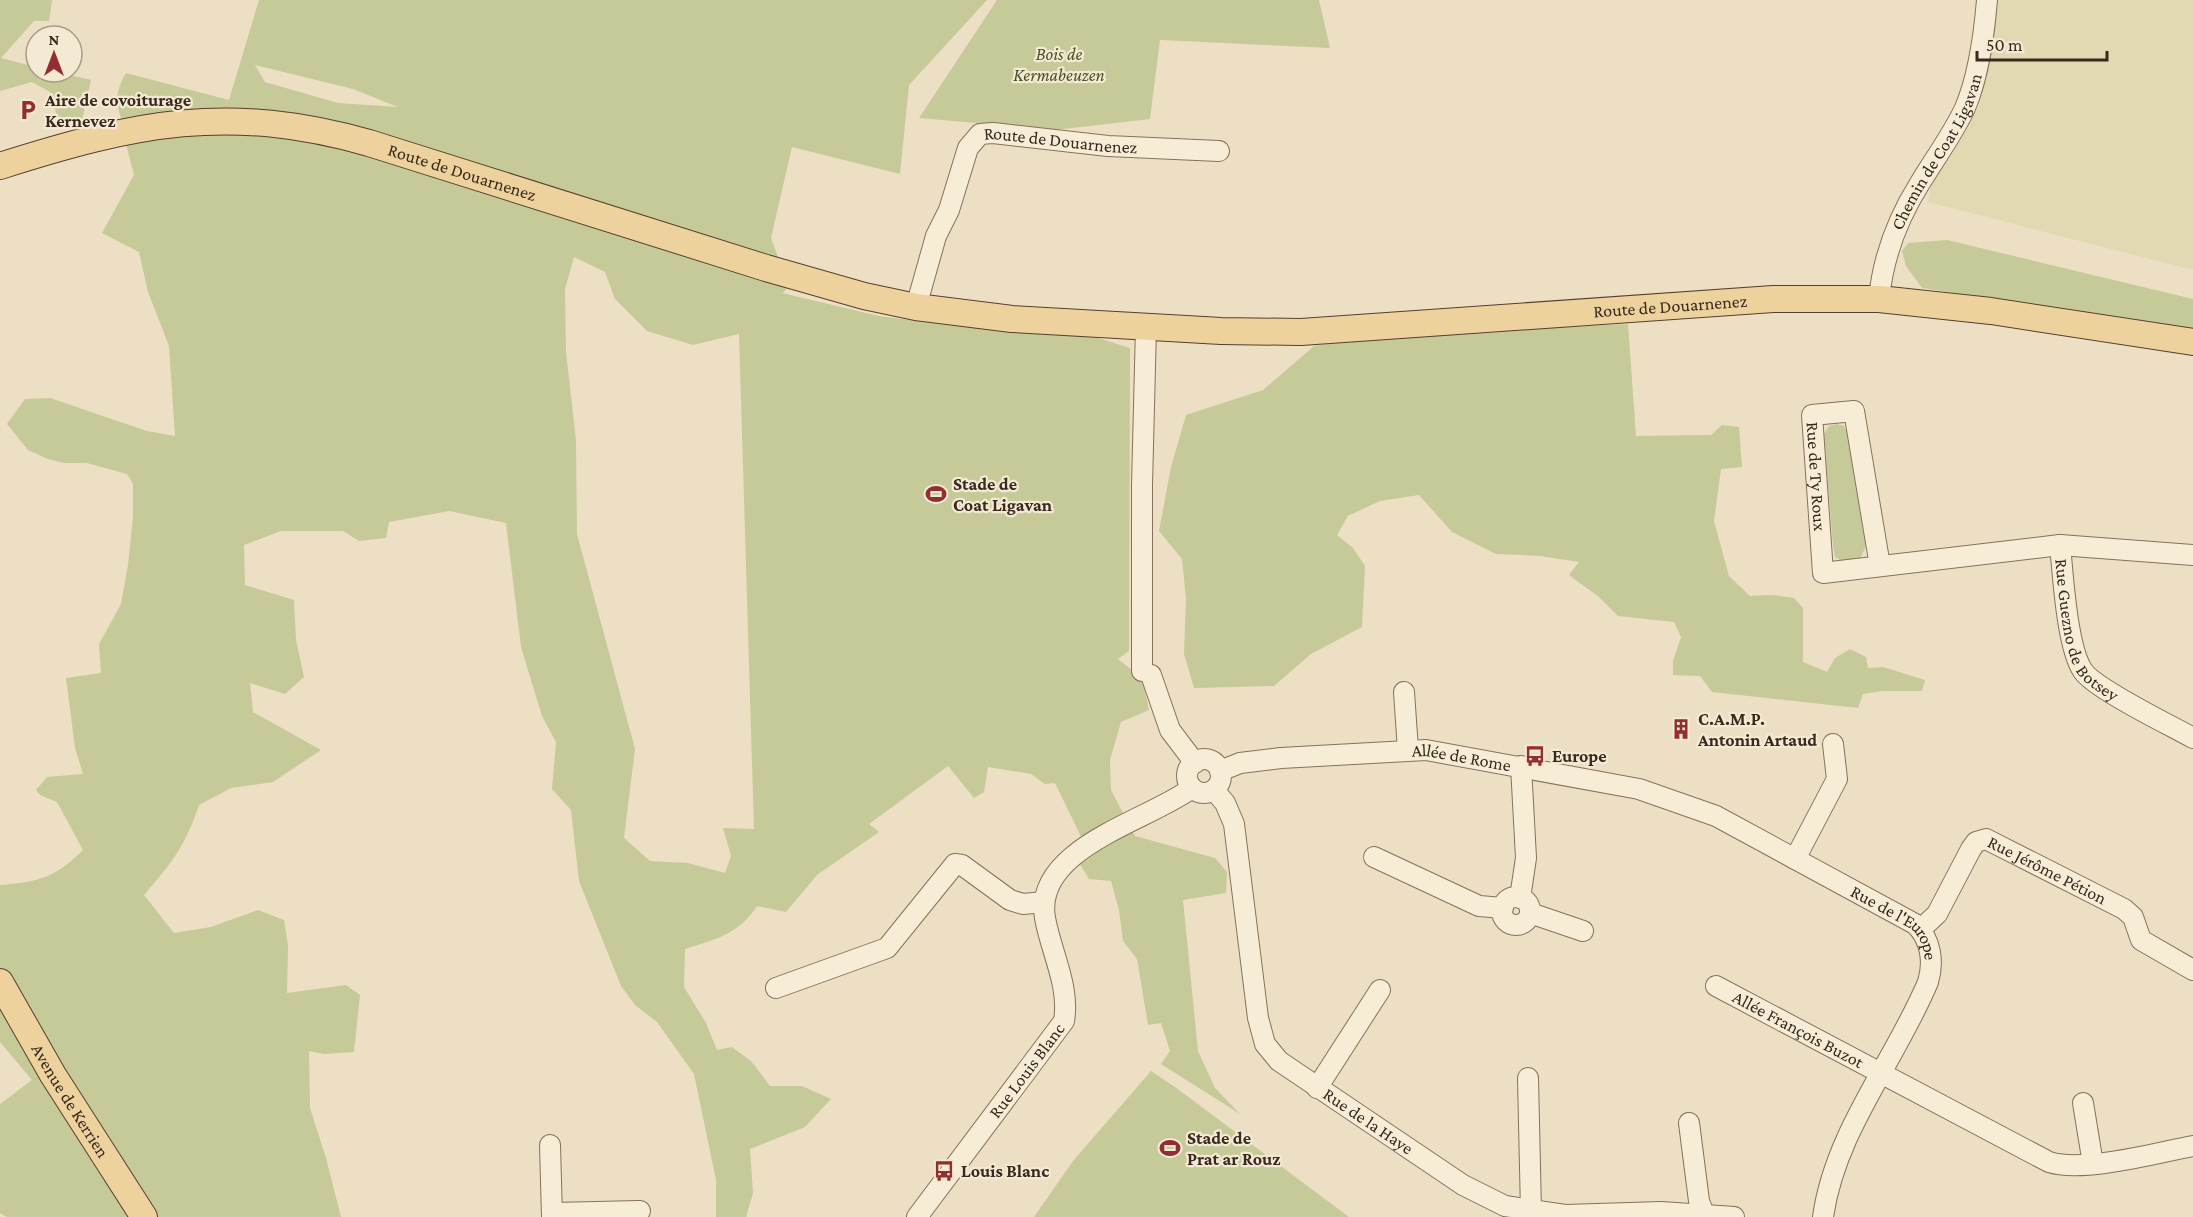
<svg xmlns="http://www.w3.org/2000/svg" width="2193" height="1217" font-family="'Crimson Pro',serif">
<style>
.farmland{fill:#e2d8b1}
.green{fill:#c6ca98;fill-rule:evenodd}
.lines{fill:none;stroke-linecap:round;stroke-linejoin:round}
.minor-casing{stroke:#86715b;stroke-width:22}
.major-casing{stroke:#543f2f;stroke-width:28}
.minor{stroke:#f7edd7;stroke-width:20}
.major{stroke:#eed29d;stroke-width:26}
.labels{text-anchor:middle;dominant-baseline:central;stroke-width:4.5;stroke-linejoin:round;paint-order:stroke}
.park-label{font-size:18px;font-style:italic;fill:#485226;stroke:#f4e9d3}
.poi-label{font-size:18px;font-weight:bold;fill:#37291e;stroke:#f4e9d3;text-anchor:start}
.street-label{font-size:18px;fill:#37291e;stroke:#f4e9d3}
</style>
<rect width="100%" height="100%" fill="#ecdfc4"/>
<path class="farmland" d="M 1999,0 L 2193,0 L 2193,270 L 1928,202 L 1931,185 L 1979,107 Z"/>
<g class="green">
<path d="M 0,0 L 52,0 L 49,21 L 34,21 L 1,58 L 36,67 L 36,72 L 58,72 L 91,80 L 81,125 L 57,116 L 50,92 L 32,82 L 0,91 Z"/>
<path d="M 259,0 L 987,0 L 909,85 L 900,174 L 792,147 L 771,238 L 789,287 L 782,293 L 879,316 L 1004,332 L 1082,333 L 1130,348 L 1129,651 L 1118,659 L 1142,678 L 1149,710 L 1121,722 L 1110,760 L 1111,790 L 1135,836 L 1215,858 L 1227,872 L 1226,893 L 1183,900 L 1198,1051 L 1215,1088 L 1240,1114 L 1161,1064 L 1170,1051 L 1161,1023 L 1148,1025 L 1137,959 L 1123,941 L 1119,910 L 1111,881 L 1089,879 L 1078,861 L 1089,853 L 1055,783 L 1045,784 L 1031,774 L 988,767 L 984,792 L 974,798 L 948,766 L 869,824 L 879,832 L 817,875 L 786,912 L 757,906 C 739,934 716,939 685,949 L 684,987 L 706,1023 L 717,1050 L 732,1047 L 751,1061 L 770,1086 L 802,1086 L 831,1099 L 805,1127 L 750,1149 L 753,1193 L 746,1217 L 716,1217 L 716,1180 L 694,1074 L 657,1022 L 635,1005 L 621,986 L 579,881 L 571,810 L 552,789 L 556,742 L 542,716 L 521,647 L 506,523 L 449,511 L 389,522 L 386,538 L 359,541 L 343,531 L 281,531 L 244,545 L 245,585 L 294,600 L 296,640 L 304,677 L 285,694 L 250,683 L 253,712 L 321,750 L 273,782 L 231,788 L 199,805 C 186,845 171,864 144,895 L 174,933 L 211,927 L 258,910 L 284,920 L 288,945 L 287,993 L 346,985 L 360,995 L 354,1052 L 324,1054 L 309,1051 L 310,1108 L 326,1158 L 341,1217 L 7,1217 L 0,1213 L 0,1104 L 32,1080 L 0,1042 L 0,885 C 38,882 55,878 83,850 L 57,802 L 40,795 L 36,790 L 47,777 L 83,774 L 75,748 L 66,678 L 101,673 L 99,644 L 121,604 L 128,565 L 133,517 L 133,484 L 127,474 L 87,463 L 64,463 L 48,459 L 28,450 L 7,424 L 25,399 L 50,398 L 147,431 L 175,436 L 169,346 L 148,292 L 139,252 L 102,233 L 134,175 L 126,144 L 132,137 C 117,115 111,98 126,73 L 229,100 ZM 255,65 L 353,89 L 398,107 L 338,103 L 265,82 ZM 574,257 L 605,272 L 615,299 L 647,331 L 693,345 L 739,334 L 754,829 L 723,828 L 731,856 L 725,873 L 688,863 L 650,861 L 624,838 L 635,749 L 577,534 L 576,440 L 566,352 L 565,289 Z"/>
<path d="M 997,0 L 1319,0 L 1330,48 L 1160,40 L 1150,119 L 1055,130 L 919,118 Z"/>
<path d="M 1947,240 L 2193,299 L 2193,330 L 1922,288 L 1906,266 L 1902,251 L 1908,243 Z"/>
<path d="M 1628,324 L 1636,436 L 1711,435 L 1722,425 L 1739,427 L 1742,467 L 1721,469 L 1714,521 L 1729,576 L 1750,596 L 1772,595 L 1794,598 L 1803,608 L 1803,662 L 1827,672 L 1835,658 L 1850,649 L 1866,657 L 1868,668 L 1883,667 L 1925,680 L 1922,691 L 1882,691 L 1863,694 L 1858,708 L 1712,692 L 1700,676 L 1673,675 L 1673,661 L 1681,637 L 1674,622 L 1618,616 L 1599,597 L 1569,575 L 1579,562 L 1540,556 L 1496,554 L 1452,532 L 1419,495 L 1380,501 L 1348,516 L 1337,535 L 1353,548 L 1365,566 L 1362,627 L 1311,654 L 1274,686 L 1194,688 L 1184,654 L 1186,599 L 1182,559 L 1159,531 L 1171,467 L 1186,415 L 1263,390 L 1314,346 L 1381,336 Z"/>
<path d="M 1837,424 L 1844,426 L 1848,433 L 1866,546 L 1860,559 L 1843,562 L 1835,557 L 1833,546 L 1824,434 L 1829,426 Z"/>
<path d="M 1151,1071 L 1175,1087 L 1349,1217 L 1034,1217 L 1073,1161 Z"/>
</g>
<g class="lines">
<g class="minor-casing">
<g id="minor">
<path id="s1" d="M 1879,299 C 1883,257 1898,218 1920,183 C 1935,158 1953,134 1965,108 C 1979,75 1984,36 1987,0"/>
<path id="s2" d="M 916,307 L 936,236 L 949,210 L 968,148 L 980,134 L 993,133 L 1108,146 L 1219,151"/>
<path id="s3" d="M 2060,545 C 2063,575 2067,648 2083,671 C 2095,689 2170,725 2193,738"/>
<path id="s4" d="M 1880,566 L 1854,411 L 1812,415 L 1823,573 L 2060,545 L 2193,555"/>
<path d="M 1142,671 L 1142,485 L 1146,327"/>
<path d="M 1151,675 L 1170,730 L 1195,763"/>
<path d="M 1404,692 L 1408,750"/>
<circle cx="1204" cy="776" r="17"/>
<path id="s5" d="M 1220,771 L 1240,763 L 1281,758 L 1426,750 L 1639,789 L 1716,816 L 1915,924 C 1931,939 1934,962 1928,982 C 1895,1061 1835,1131 1823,1217"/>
<path id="s6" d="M 1214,790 L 1225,803 L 1234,824 L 1258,1018 L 1265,1044 L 1279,1061 L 1463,1185 L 1505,1206 L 1565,1215 L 1661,1212 L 1734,1217"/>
<path d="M 1374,857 L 1479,906 L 1503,908"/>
<path d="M 1795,859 L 1837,779 L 1833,744"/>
<circle cx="1516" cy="911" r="14"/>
<path d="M 1520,898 L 1526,858 L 1521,766"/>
<path d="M 1530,913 L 1583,931"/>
<path id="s7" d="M 1921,929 L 1937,914 L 1971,849 L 1976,842 L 1986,839 L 2124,909 L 2133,917 L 2141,940 L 2193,970"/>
<path id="s8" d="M 1716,986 L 2049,1162 C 2083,1173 2156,1153 2193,1146"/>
<path d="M 776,988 L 887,948 L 955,864 L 962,865 L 1010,900 L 1023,904 L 1044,902"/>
<path d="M 1528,1078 L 1531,1212"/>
<path d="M 1317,1088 L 1380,990"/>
<path d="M 2083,1103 L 2093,1164"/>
<path d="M 1689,1123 L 1699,1201 L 1705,1217"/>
<path d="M 550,1145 L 552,1217"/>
<path d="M 552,1213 L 640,1211"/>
<path id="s9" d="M 917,1217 L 1064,1021 C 1070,986 1051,952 1045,918 C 1033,848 1148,821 1192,788"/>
</g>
</g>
<g class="major-casing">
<g id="major">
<path id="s10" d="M 0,166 C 135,123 228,103 369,143 L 766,268 L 864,296 L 916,307 L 1012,319 L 1221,331 L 1301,332 L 1773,299 L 1879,299 L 1991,311 L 2193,342"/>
<path id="s11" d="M 0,982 L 53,1075 L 144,1217"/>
</g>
</g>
<use href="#minor" class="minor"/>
<use href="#major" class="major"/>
</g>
<defs>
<g id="parking-bare" transform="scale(1.62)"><path d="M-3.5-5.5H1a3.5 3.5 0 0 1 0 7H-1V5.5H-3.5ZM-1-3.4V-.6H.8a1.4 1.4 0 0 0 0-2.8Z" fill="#932d31" stroke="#f4e9d3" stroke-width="2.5" paint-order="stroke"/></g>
<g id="stadium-bare" transform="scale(1.62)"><path d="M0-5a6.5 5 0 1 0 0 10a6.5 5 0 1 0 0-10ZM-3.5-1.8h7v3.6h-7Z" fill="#932d31" stroke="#f4e9d3" stroke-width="2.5" paint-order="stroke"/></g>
<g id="building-bare" transform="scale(1.62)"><path d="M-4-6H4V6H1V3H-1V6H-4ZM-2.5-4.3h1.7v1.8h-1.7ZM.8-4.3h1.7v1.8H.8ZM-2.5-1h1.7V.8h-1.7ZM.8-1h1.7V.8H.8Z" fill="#932d31" stroke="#f4e9d3" stroke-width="2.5" paint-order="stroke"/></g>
<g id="bus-bare" transform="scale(1.62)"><path d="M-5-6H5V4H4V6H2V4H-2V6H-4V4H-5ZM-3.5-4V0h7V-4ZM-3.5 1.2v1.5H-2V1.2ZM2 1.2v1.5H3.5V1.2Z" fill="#932d31" stroke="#f4e9d3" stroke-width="2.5" paint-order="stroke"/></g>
</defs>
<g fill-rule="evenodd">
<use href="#parking-bare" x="28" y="110"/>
<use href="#stadium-bare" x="936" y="494"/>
<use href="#building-bare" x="1681" y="729"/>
<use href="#bus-bare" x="1535" y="756"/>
<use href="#stadium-bare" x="1170" y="1148"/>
<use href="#bus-bare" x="944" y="1171"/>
</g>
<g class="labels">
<g class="park-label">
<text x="1059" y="54">Bois de<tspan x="1059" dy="21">Kermabeuzen</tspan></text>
</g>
<g class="poi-label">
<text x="45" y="100">Aire de covoiturage<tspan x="45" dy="21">Kernevez</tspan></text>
<text x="953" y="484">Stade de<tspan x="953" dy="21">Coat Ligavan</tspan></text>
<text x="1698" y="719">C.A.M.P.<tspan x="1698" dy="21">Antonin Artaud</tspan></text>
<text x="1552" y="756">Europe</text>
<text x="1187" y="1138">Stade de<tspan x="1187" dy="21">Prat ar Rouz</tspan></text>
<text x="961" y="1171">Louis Blanc</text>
</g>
<g class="street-label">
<text stroke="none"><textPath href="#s2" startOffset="267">Route de Douarnenez</textPath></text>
<text stroke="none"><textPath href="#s1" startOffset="160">Chemin de Coat Ligavan</textPath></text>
<text stroke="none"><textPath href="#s10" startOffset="474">Route de Douarnenez</textPath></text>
<text stroke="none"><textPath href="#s10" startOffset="1704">Route de Douarnenez</textPath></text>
<text stroke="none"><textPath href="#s4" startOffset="261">Rue de Ty Roux</textPath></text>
<text stroke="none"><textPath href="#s3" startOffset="93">Rue Guezno de Botsey</textPath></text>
<text stroke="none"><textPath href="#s5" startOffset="244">Allée de Rome</textPath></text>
<text stroke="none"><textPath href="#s7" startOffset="183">Rue Jérôme Pétion</textPath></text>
<text stroke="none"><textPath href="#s5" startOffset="717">Rue de l'Europe</textPath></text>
<text stroke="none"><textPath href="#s8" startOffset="93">Allée François Buzot</textPath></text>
<text stroke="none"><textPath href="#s9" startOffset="183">Rue Louis Blanc</textPath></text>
<text stroke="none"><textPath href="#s11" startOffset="138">Avenue de Kerrien</textPath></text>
<text stroke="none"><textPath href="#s6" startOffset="392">Rue de la Haye</textPath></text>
</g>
</g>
<g transform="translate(54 54)"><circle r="28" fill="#f4e9d3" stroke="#a89c8b" stroke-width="1.5"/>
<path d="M0-4.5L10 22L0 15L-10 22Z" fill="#932d31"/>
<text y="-9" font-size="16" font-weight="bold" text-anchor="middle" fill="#37291e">N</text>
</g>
<path d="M1977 51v9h130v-9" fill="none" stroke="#37291e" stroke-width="3"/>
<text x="1986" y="51" font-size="18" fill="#37291e" stroke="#f4e9d3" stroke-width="4.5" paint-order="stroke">50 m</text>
</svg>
